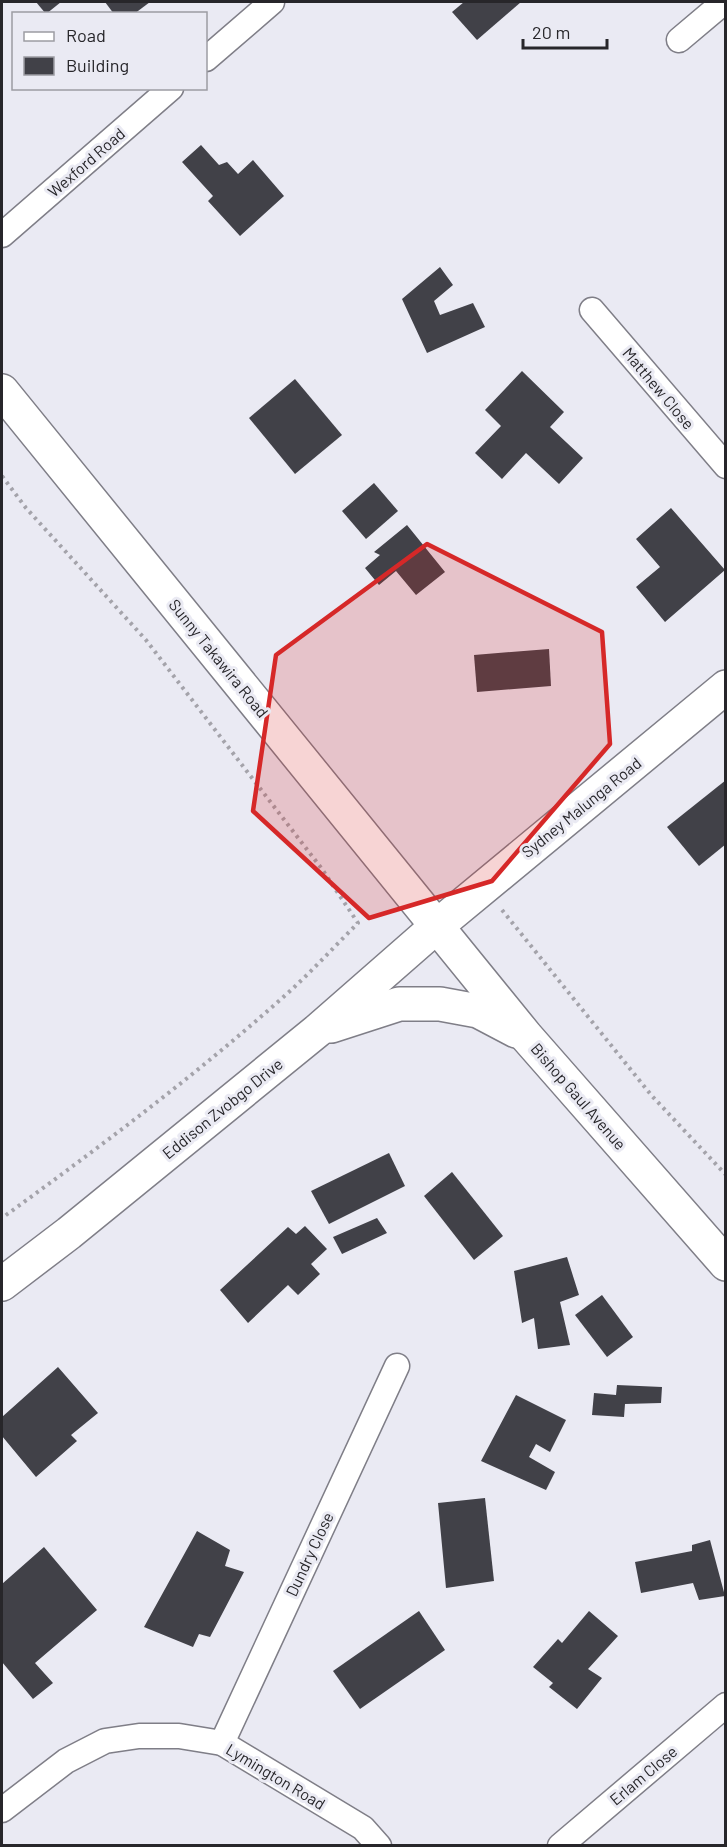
<svg xmlns="http://www.w3.org/2000/svg" width="727" height="1847" font-family="Barlow,sans-serif">
<style>
.building{fill:#414148}
.lines{fill:none;stroke-linecap:round;stroke-linejoin:round}
.street-casing{stroke:#7f7e87;stroke-width:27}
.secondary-casing{stroke:#7f7e87;stroke-width:36}
.path{stroke:#a4a3aa;stroke-width:4;stroke-dasharray:3 4.5;stroke-linecap:butt}
.street{stroke:#fff;stroke-width:24}
.secondary{stroke:#fff;stroke-width:33}
.marked{fill:#d62828;fill-opacity:0.2;stroke:#d62828;stroke-width:4.5;stroke-linejoin:round}
.labels{text-anchor:middle;dominant-baseline:central;stroke-width:6;stroke-linejoin:round;paint-order:stroke}
.street-label{font-size:16px;fill:#27262a;stroke:#eaeaf3}
</style>
<rect width="100%" height="100%" fill="#eaeaf3"/>
<g class="building">
<path d="M 36,2 L 61,2 L 46,14 Z"/>
<path d="M 105,2 L 150,2 L 134,14 L 114,14 Z"/>
<path d="M 464,2 L 521,2 L 477,40 L 452,12 Z"/>
<path d="M 201,145 L 219,165 L 227,162 L 238,174 L 253,160 L 284,196 L 240,236 L 208,201 L 213,196 L 182,162 Z"/>
<path d="M 440,267 L 453,285 L 434,301 L 440,315 L 473,303 L 485,327 L 427,353 L 402,299 Z"/>
<path d="M 522,371 L 564,412 L 550,427 L 583,458 L 559,484 L 526,453 L 502,479 L 475,453 L 501,426 L 485,410 Z"/>
<path d="M 295,379 L 342,435 L 295,474 L 249,418 Z"/>
<path d="M 374,483 L 398,511 L 366,539 L 342,511 Z"/>
<path d="M 671,508 L 725,570 L 665,622 L 636,587 L 660,567 L 636,539 Z"/>
<path d="M 407,525 L 445,572 L 416,595 L 396,571 L 379,585 L 365,568 L 380,555 L 374,552 Z"/>
<path d="M 549,649 L 551,686 L 477,692 L 474,655 Z"/>
<path d="M 726,780 L 726,844 L 699,866 L 667,827 Z"/>
<path d="M 389,1153 L 405,1186 L 329,1224 L 311,1191 Z"/>
<path d="M 452,1172 L 503,1236 L 474,1260 L 424,1196 Z"/>
<path d="M 377,1218 L 387,1233 L 342,1254 L 333,1237 Z"/>
<path d="M 305,1226 L 327,1249 L 311,1264 L 320,1274 L 298,1295 L 288,1285 L 248,1323 L 220,1290 L 288,1227 L 296,1234 Z"/>
<path d="M 567,1257 L 579,1295 L 560,1302 L 570,1345 L 538,1349 L 534,1318 L 522,1323 L 514,1271 Z"/>
<path d="M 602,1295 L 633,1337 L 607,1357 L 575,1315 Z"/>
<path d="M 58,1367 L 98,1413 L 71,1435 L 77,1441 L 36,1477 L 2,1436 L 2,1417 Z"/>
<path d="M 617,1385 L 662,1387 L 661,1403 L 625,1404 L 624,1417 L 592,1415 L 594,1393 L 616,1395 Z"/>
<path d="M 516,1395 L 566,1420 L 550,1452 L 536,1444 L 529,1457 L 555,1472 L 546,1490 L 481,1461 Z"/>
<path d="M 485,1498 L 494,1581 L 446,1588 L 438,1503 Z"/>
<path d="M 197,1531 L 230,1550 L 225,1566 L 244,1572 L 210,1637 L 199,1634 L 193,1647 L 144,1627 Z"/>
<path d="M 710,1540 L 725,1596 L 699,1600 L 693,1583 L 641,1593 L 635,1562 L 692,1551 L 692,1545 Z"/>
<path d="M 44,1547 L 97,1610 L 35,1663 L 53,1683 L 33,1699 L 2,1662 L 2,1584 Z"/>
<path d="M 419,1611 L 445,1650 L 360,1709 L 333,1671 Z"/>
<path d="M 589,1611 L 618,1636 L 588,1669 L 602,1678 L 577,1709 L 549,1687 L 553,1683 L 533,1667 L 558,1639 L 562,1643 Z"/>
</g>
<g class="lines">
<g class="street-casing">
<g id="street">
<path d="M 679,40 L 724,2"/>
<path d="M 206,59 L 272,2"/>
<path d="M 2,235 L 171,88"/>
<path d="M 592,310 L 726,466"/>
<path d="M 222,1743 L 397,1366"/>
<path d="M 2,1810 L 66,1761 L 105,1741 L 139,1736 L 179,1736 L 222,1743 L 363,1828 L 379,1846"/>
<path d="M 560,1846 L 726,1705"/>
</g>
</g>
<g class="secondary-casing">
<g id="secondary">
<path d="M 2,391 L 526,1036 L 726,1264"/>
<path d="M 331,1026 L 399,1004 L 440,1004 L 478,1011 L 516,1031"/>
<path d="M 2,1284 L 69,1233 L 317,1031 L 437,926 L 726,687"/>
</g>
</g>
<g class="path">
<path d="M 2,476 L 26,508 L 146,640 L 322,869 L 358,923 C 335,946 313,970 290,991 C 199,1073 101,1146 2,1218"/>
<path d="M 502,910 L 652,1096 L 726,1175"/>
</g>
<use href="#street" class="street"/>
<use href="#secondary" class="secondary"/>
</g>
<path class="marked" d="M 427,544 L 602,632 L 610,744 L 492,881 L 369,918 L 253,811 L 276,655 Z"/>
<g class="labels">
<g class="street-label">
<text transform="translate(86 162) rotate(-41)">Wexford Road</text>
<text transform="translate(659 388) rotate(50)">Matthew Close</text>
<text transform="translate(219 658) rotate(51)">Sunny Takawira Road</text>
<text transform="translate(581 807) rotate(-39)">Sydney Malunga Road</text>
<text transform="translate(579 1096) rotate(49)">Bishop Gaul Avenue</text>
<text transform="translate(222 1108) rotate(-39)">Eddison Zvobgo Drive</text>
<text transform="translate(309 1554) rotate(-65)">Dundry Close</text>
<text transform="translate(643 1775) rotate(-40)">Erlam Close</text>
<text transform="translate(276 1776) rotate(31)">Lymington Road</text>
</g>
</g>
<rect width="727" height="1847" fill="none" stroke="#27262a" stroke-width="6"/>
<rect x="12" y="12" width="195" height="78" fill="#eaeaf3" stroke="#9c9ca3" stroke-width="1.5"/>
<rect x="24" y="32" width="30" height="9" fill="#ffffff" stroke="#9c9ca3" stroke-width="1.5"/>
<text x="66" y="42" font-size="18" fill="#27262a">Road</text>
<rect x="24" y="57" width="30" height="18" fill="#414148" stroke="#9c9ca3" stroke-width="1.5"/>
<text x="66" y="72" font-size="18" fill="#27262a">Building</text>
<path d="M523 39v9h84v-9" fill="none" stroke="#27262a" stroke-width="3"/>
<text x="532" y="39" font-size="18" fill="#27262a" stroke="#eaeaf3" stroke-width="4.5" paint-order="stroke">20 m</text>
</svg>
